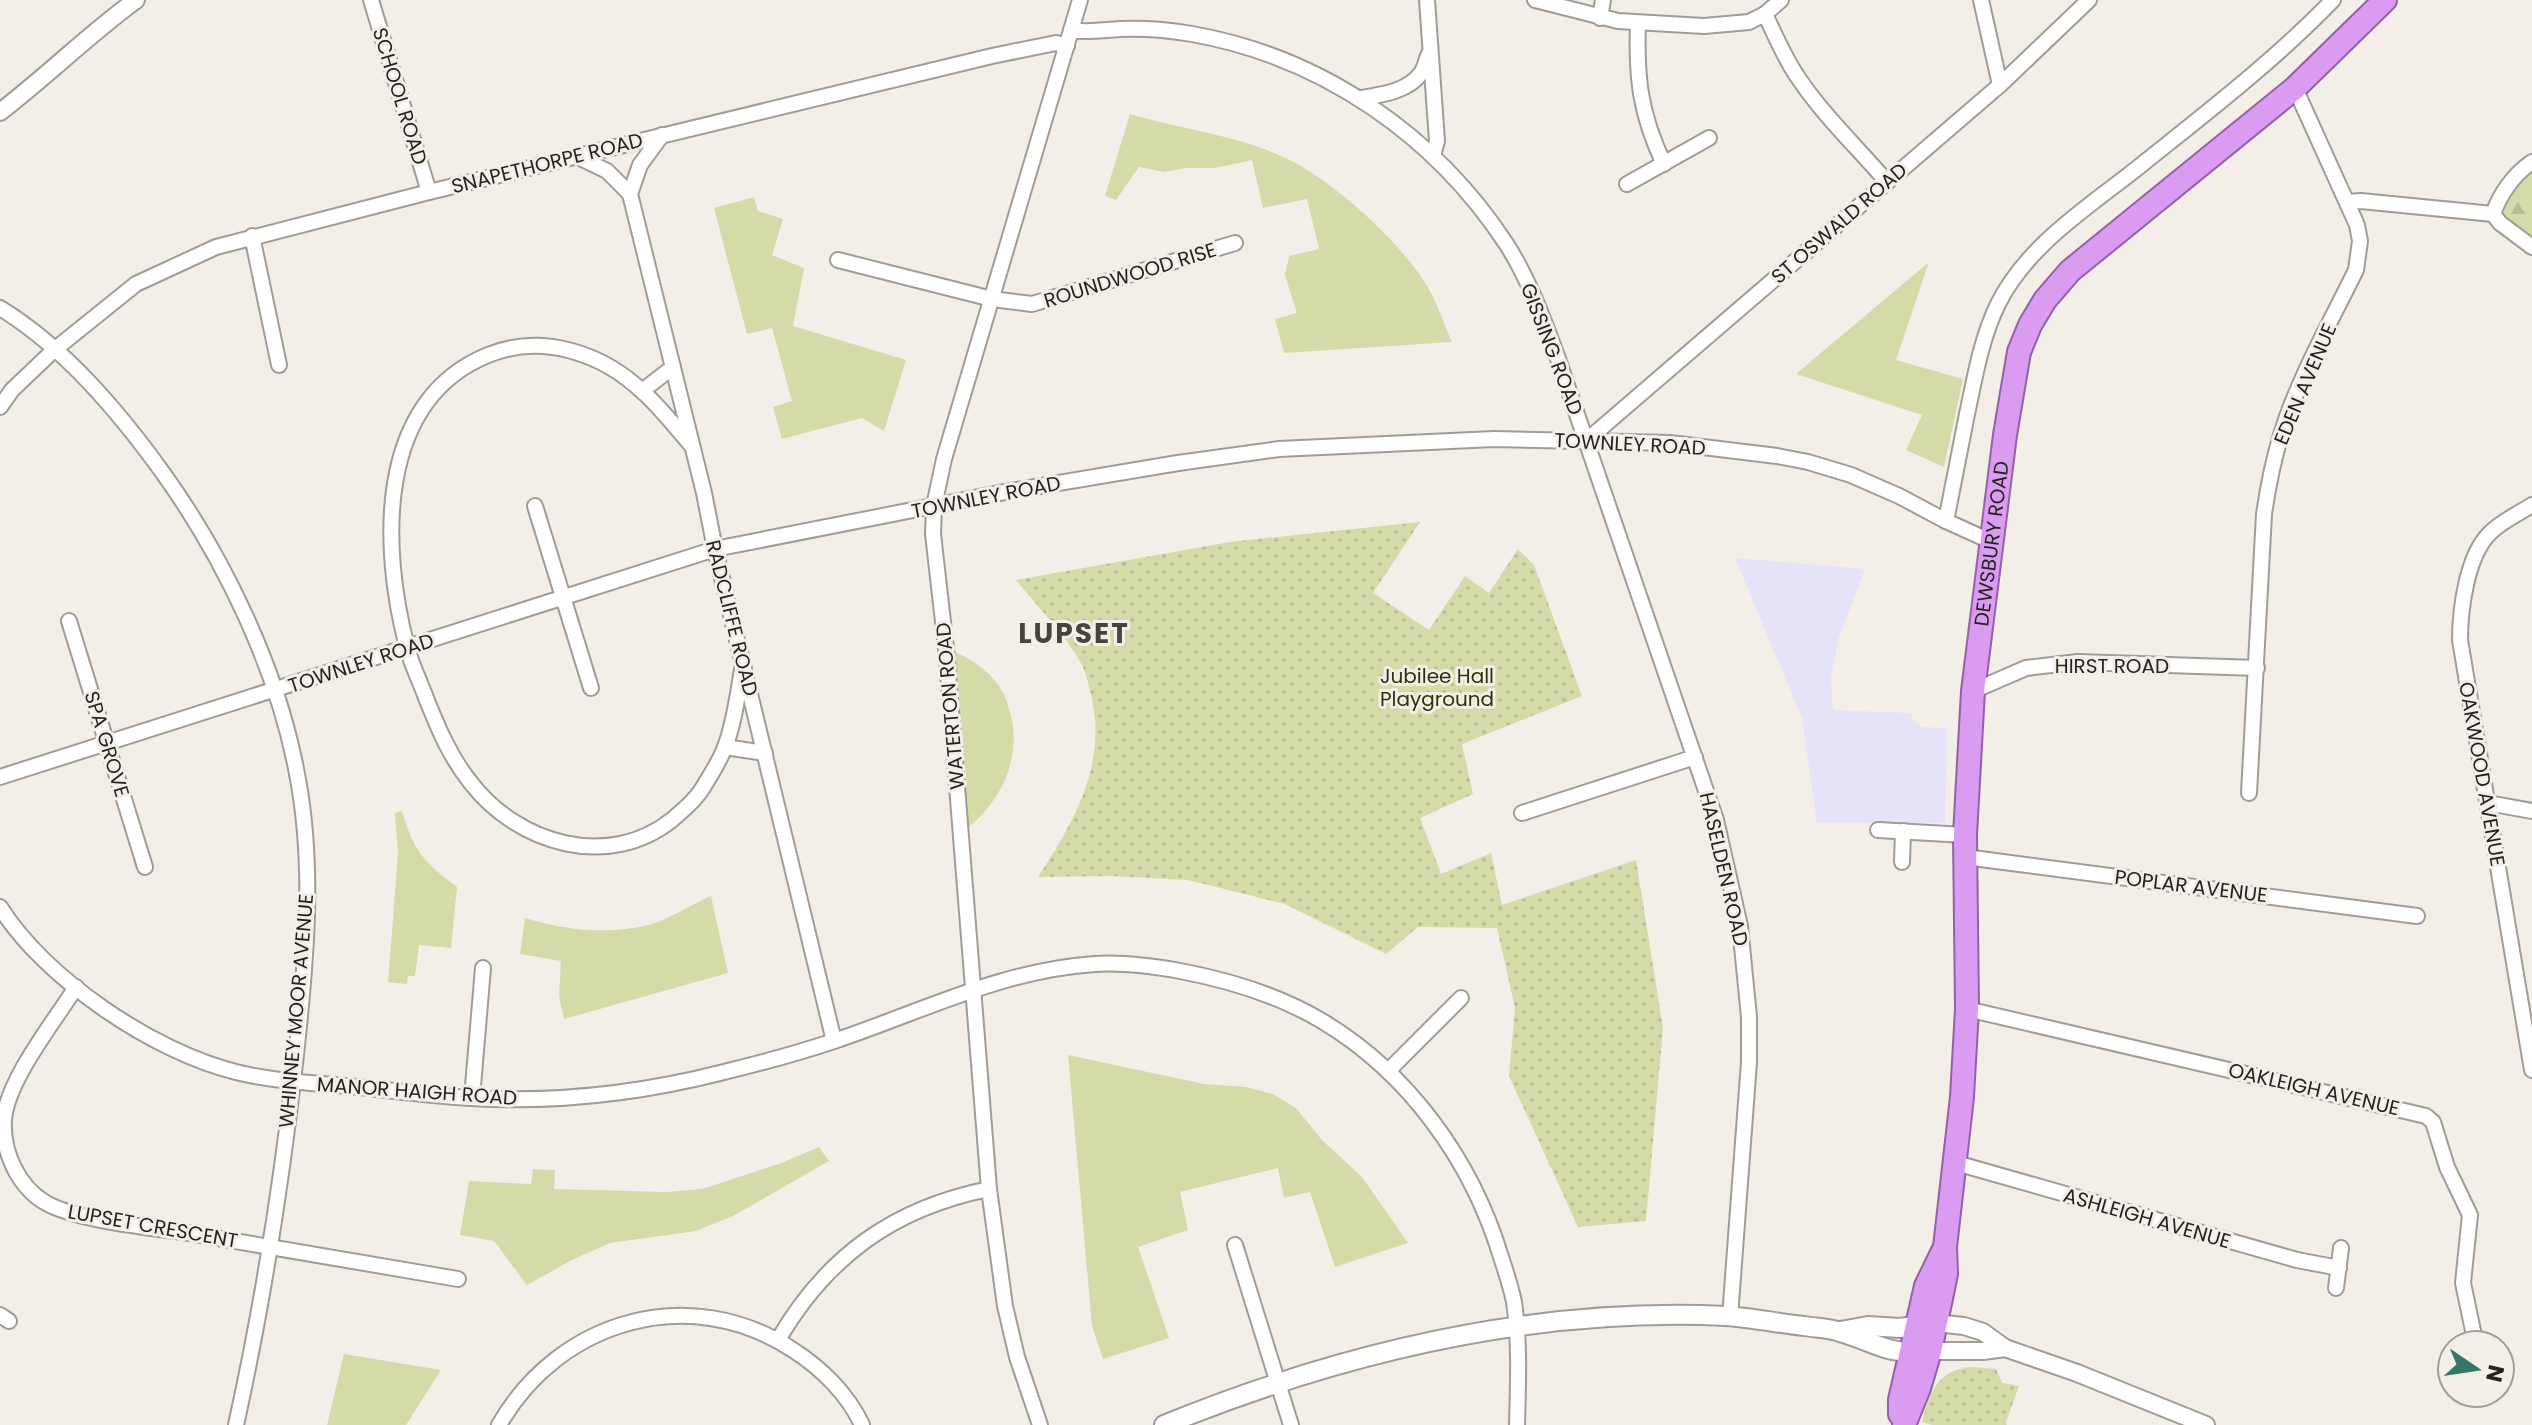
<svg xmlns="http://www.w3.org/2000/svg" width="2532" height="1425" font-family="Poppins,sans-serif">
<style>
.education{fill:#e6e2f8}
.grass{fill:#d4dba9}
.forest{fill:url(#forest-firs)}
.park{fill:url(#park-dots)}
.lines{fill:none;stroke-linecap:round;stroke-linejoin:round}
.minor-casing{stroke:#a19c96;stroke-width:18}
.tertiary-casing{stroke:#a19c96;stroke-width:20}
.secondary-casing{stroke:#a19c96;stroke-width:22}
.trunk-casing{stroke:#9461a5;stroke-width:26}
.minor{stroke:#fff;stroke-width:14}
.tertiary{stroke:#fff;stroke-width:16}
.secondary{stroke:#fff;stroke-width:18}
.trunk{stroke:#da9cf0;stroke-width:22}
.labels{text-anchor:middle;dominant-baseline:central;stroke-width:6;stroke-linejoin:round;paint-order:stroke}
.street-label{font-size:20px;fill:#252321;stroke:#f3efe8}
.park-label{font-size:20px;fill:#2e3206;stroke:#f3efe8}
.district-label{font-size:28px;font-weight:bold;letter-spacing:2px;fill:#47433d;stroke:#f3efe8}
</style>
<defs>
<pattern id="forest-firs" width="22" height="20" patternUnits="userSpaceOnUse" patternTransform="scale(2)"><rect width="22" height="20" fill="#d4dba9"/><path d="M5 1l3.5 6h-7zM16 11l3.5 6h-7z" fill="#b6bc91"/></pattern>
<pattern id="park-dots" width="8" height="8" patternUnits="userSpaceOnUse" patternTransform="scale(2)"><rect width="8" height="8" fill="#d4dba9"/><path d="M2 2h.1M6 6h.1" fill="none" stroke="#b6bc91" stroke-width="1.8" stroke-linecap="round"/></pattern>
</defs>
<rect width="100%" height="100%" fill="#f3efe8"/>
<path class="education" d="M 1735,558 L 1865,569 L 1838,640 L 1831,677 L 1833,710 L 1911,713 L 1912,719 L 1921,727 L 1947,728 L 1945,823 L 1817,823 L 1802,718 Z"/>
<g class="grass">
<path d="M 1130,114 C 1181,129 1241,136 1288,159 C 1333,181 1397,239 1424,281 C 1436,299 1443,322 1452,342 L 1284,353 L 1275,319 L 1297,313 L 1285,275 L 1289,256 L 1319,249 L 1307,199 L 1263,208 L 1252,160 L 1216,168 L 1186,168 L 1164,172 L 1139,167 L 1116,200 L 1105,196 Z"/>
<path d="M 754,197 L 758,211 L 783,219 L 772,255 L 804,268 L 793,326 L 906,360 L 884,431 L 862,418 L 782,439 L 773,407 L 792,401 L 772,328 L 747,334 L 714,208 Z"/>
<path d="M 1929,262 L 1896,360 L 1963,379 L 1944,467 L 1906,450 L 1922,415 L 1796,374 Z"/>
<path d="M 946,648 C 965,656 983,665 996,682 C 1004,691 1008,704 1011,716 C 1022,762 998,807 961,833 Z"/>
<path d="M 402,811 C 415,853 423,861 457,887 L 451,948 L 419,945 L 415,976 L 408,976 L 407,984 L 388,982 L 398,854 L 395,813 Z"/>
<path d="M 711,896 L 728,973 L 564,1019 L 559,996 L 561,961 L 520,954 L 525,918 C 565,930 607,935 648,925 C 670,919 690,905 711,896 Z"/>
<path d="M 1068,1055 L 1204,1084 L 1246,1087 L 1273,1094 L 1296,1108 L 1322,1140 L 1362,1177 L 1408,1243 L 1335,1267 L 1310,1192 L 1284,1198 L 1278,1168 L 1180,1192 L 1188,1230 L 1138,1247 L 1169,1338 L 1103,1359 L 1092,1326 Z"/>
<path d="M 819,1147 L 829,1161 L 733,1216 L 696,1231 L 610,1243 L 572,1260 L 527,1285 L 494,1241 L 460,1235 L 469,1181 L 531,1184 L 533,1169 L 555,1170 L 554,1189 L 666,1192 L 702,1189 L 779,1164 Z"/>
<path d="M 344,1354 L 441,1370 L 406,1425 L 327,1425 Z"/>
</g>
<path class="forest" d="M 2532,162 L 2532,247 L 2500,223 L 2497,202 Z"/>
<g class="park">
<path d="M 1420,522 L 1373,593 L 1429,630 L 1465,576 L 1489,593 L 1518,549 L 1534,565 L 1582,696 L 1462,744 L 1473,794 L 1420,818 L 1441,874 L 1491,853 L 1502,905 L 1636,860 L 1663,1028 L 1646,1221 L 1578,1227 L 1509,1076 L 1515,1008 L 1497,928 L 1418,927 L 1386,954 L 1285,904 L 1188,880 L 1110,876 L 1038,877 C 1077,818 1110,758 1089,687 C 1087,679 1085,670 1081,663 C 1064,633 1038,607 1016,580 L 1230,542 Z"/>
<path d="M 1970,1367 L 1996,1369 L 2002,1383 L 2019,1386 L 2006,1422 L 2007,1425 L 1932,1425 L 1922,1422 C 1930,1392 1937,1371 1970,1367 Z"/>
</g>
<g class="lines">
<g class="minor-casing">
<g id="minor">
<path d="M 371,0 L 429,192"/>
<path d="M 1427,0 L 1437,141 L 1433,156"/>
<path d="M 1535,0 L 1618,21 L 1704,26 L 1749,22 L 1765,14 L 1781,0"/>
<path d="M 1981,0 L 2000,85"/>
<path d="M 1765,14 C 1775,35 1784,57 1797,76 C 1822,114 1857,147 1887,182"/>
<path d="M 1600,18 L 1603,0"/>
<path d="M 1638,23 C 1636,77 1640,114 1664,164"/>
<path d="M 1071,30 C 1088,33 1103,30 1120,29 C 1144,28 1169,30 1192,34 C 1322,57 1435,135 1507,245 C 1529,280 1543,318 1557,356 L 1716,820 L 1740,926 L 1749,1017 L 1749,1062 L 1730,1317"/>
<path d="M 1361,98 C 1381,95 1409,91 1421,73 C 1425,68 1426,59 1429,54"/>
<path d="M 662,135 L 640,165 L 630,194 L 704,493 L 715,549 L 834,1041"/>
<path d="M 578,157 L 607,171 L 630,194"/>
<path d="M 1627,184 L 1709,138"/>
<path d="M 2348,202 L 2361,201 L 2493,214 C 2500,194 2514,174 2532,162"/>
<path d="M 2493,214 L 2500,223 L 2532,247"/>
<path d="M 252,236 L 279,365"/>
<path d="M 838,260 L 992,299 L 1032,304 L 1235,243"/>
<path d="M 0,308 C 65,348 119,412 163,473 C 224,558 278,670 297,774 C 315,866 306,962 296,1055 C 282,1180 263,1303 236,1425"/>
<path d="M 642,391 L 673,367"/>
<path d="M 0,407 L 12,390 L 54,350 L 136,284 L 216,247 L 429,192 L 992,56 L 1056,43 L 1067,46"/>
<path d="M 1586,441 L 2000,85 L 2089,0"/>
<path d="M 692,446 C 676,428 661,408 643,392 C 602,353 542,333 488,355 C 375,401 381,548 407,647 C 411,664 420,681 426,698 C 438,728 450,757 471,783 C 518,844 609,871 673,819 C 683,810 695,801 702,789 C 710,776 720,761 725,747 C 735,721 738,691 743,664"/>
<path d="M 2532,505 C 2518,514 2502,521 2490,533 C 2467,555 2460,609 2460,640 L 2532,1070"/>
<path d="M 535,506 L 591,688"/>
<path d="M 1946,521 C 1953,486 1960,450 1967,414 C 1975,377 1981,339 1998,304 C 2028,244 2090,206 2140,166 C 2206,113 2274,61 2333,0"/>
<path d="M 69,621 L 145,867"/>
<path d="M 1973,691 L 2026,668 L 2078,662 L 2257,668"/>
<path d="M 725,747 L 765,753"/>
<path d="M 0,777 L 715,549 L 999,493 L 1178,463 L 1279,449 L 1494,439 L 1586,441 L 1670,443 L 1777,456 L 1808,462 L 1851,475 L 1899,496 L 1946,521 L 1990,541"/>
<path d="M 2249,793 L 2264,514 C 2268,487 2273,461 2281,435 C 2297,381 2331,321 2356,270 L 2360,241 L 2357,225 L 2295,88"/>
<path d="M 2488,803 L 2532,811"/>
<path d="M 1522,813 L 1695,757"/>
<path d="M 1878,830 L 1965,835"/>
<path d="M 1965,857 L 2417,916"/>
<path d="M 1902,862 L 1903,831"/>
<path d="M 0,907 C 45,979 154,1052 236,1072 C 276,1082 317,1083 358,1087 C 396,1091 433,1096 471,1098 C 556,1103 642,1093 724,1072 C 761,1063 798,1053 834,1041 C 921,1012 1002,970 1095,964 C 1124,962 1152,966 1180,971 C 1228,980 1280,996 1322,1021 C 1409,1073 1472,1161 1501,1257 C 1506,1272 1511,1287 1514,1302 C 1520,1343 1518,1384 1517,1425"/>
<path d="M 76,987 C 54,1022 7,1080 4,1120 C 2,1151 18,1187 46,1203 C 76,1220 146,1227 182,1232 C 274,1247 366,1263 458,1279"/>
<path d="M 1967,1009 L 2426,1116 L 2433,1122 L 2447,1167 L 2470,1215 L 2463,1283 L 2476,1345"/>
<path d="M 1388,1071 L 1461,998"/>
<path d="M 472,1098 L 483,968"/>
<path d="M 1956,1163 L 2297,1260 L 2339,1268"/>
<path d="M 1235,1245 L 1291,1425"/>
<path d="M 2336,1288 L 2341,1248"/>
<path d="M 0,1315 L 9,1321"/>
<path d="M 778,1340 C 827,1256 894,1208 989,1189"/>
<path d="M 499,1425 C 559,1320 690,1282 793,1350 C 821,1368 848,1394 862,1425"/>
<path d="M 1040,1425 L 1017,1357 L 1005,1306 L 989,1189 L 946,648 L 933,534 L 934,506 L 944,459 L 1080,0"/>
</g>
</g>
<g class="tertiary-casing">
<g id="tertiary">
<path d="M 0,112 C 47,76 88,35 136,0"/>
<path d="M 1935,1323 L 1964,1326 L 1983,1332 L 2005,1348 L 2077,1373 L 2206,1425"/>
<path d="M 1930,1351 L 1983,1351 L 2005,1348"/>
</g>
</g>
<g class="secondary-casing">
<g id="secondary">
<path d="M 1840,1331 L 1868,1326 L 1900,1328 L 1928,1324"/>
<path d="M 1164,1425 C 1341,1353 1533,1307 1726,1316 C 1752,1318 1778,1323 1804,1326 C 1816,1328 1829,1328 1840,1332 C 1870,1340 1887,1355 1922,1352"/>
</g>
</g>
<g class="trunk-casing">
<g id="trunk">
<path d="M 1900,1414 L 1900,1400 L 1926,1286 L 1943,1251"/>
<path id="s1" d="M 1904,1425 L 1919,1388 L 1930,1351 L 1946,1274 L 1945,1247 L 1962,1097 L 1967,1009 L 1965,835 L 1973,691 L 2005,435 L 2019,352 L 2030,325 L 2045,300 L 2070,271 L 2295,88 L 2385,0"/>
</g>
</g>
<use href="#minor" class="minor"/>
<use href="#tertiary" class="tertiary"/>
<use href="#secondary" class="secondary"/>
<use href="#trunk" class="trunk"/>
</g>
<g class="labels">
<g class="street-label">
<text transform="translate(400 96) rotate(73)">SCHOOL ROAD</text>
<text transform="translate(547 163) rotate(-14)">SNAPETHORPE ROAD</text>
<text transform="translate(1839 223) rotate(-41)">ST OSWALD ROAD</text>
<text transform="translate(1130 275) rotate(-17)">ROUNDWOOD RISE</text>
<text transform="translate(1552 349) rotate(69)">GISSING ROAD</text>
<text transform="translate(2305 384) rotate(-67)">EDEN AVENUE</text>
<text transform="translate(1630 444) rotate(3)">TOWNLEY ROAD</text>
<text transform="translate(986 497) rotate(-11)">TOWNLEY ROAD</text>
<text stroke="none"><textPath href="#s1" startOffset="890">DEWSBURY ROAD</textPath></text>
<text transform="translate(732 618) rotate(76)">RADCLIFFE ROAD</text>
<text transform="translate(361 663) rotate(-18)">TOWNLEY ROAD</text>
<text x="2112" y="666">HIRST ROAD</text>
<text transform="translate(950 706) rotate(-95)">WATERTON ROAD</text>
<text transform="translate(107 744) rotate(73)">SPA GROVE</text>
<text transform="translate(2482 774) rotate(80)">OAKWOOD AVENUE</text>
<text transform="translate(1724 869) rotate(77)">HASELDEN ROAD</text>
<text transform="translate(2191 886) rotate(7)">POPLAR AVENUE</text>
<text transform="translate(296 1011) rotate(-85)">WHINNEY MOOR AVENUE</text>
<text transform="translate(2314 1089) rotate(13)">OAKLEIGH AVENUE</text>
<text transform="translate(417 1091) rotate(4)">MANOR HAIGH ROAD</text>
<text transform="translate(2147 1218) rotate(16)">ASHLEIGH AVENUE</text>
<text transform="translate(153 1226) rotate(10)">LUPSET CRESCENT</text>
</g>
<g class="park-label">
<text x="1437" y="676">Jubilee Hall<tspan x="1437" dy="23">Playground</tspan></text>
</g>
<g class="district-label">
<text x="1074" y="633">LUPSET</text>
</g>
</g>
<g transform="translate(2476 1369) rotate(103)"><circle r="38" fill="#f3efe8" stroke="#a19d98" stroke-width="2"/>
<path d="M0-6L14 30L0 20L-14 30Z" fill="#347768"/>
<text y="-12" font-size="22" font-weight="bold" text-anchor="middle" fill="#252321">N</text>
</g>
</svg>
